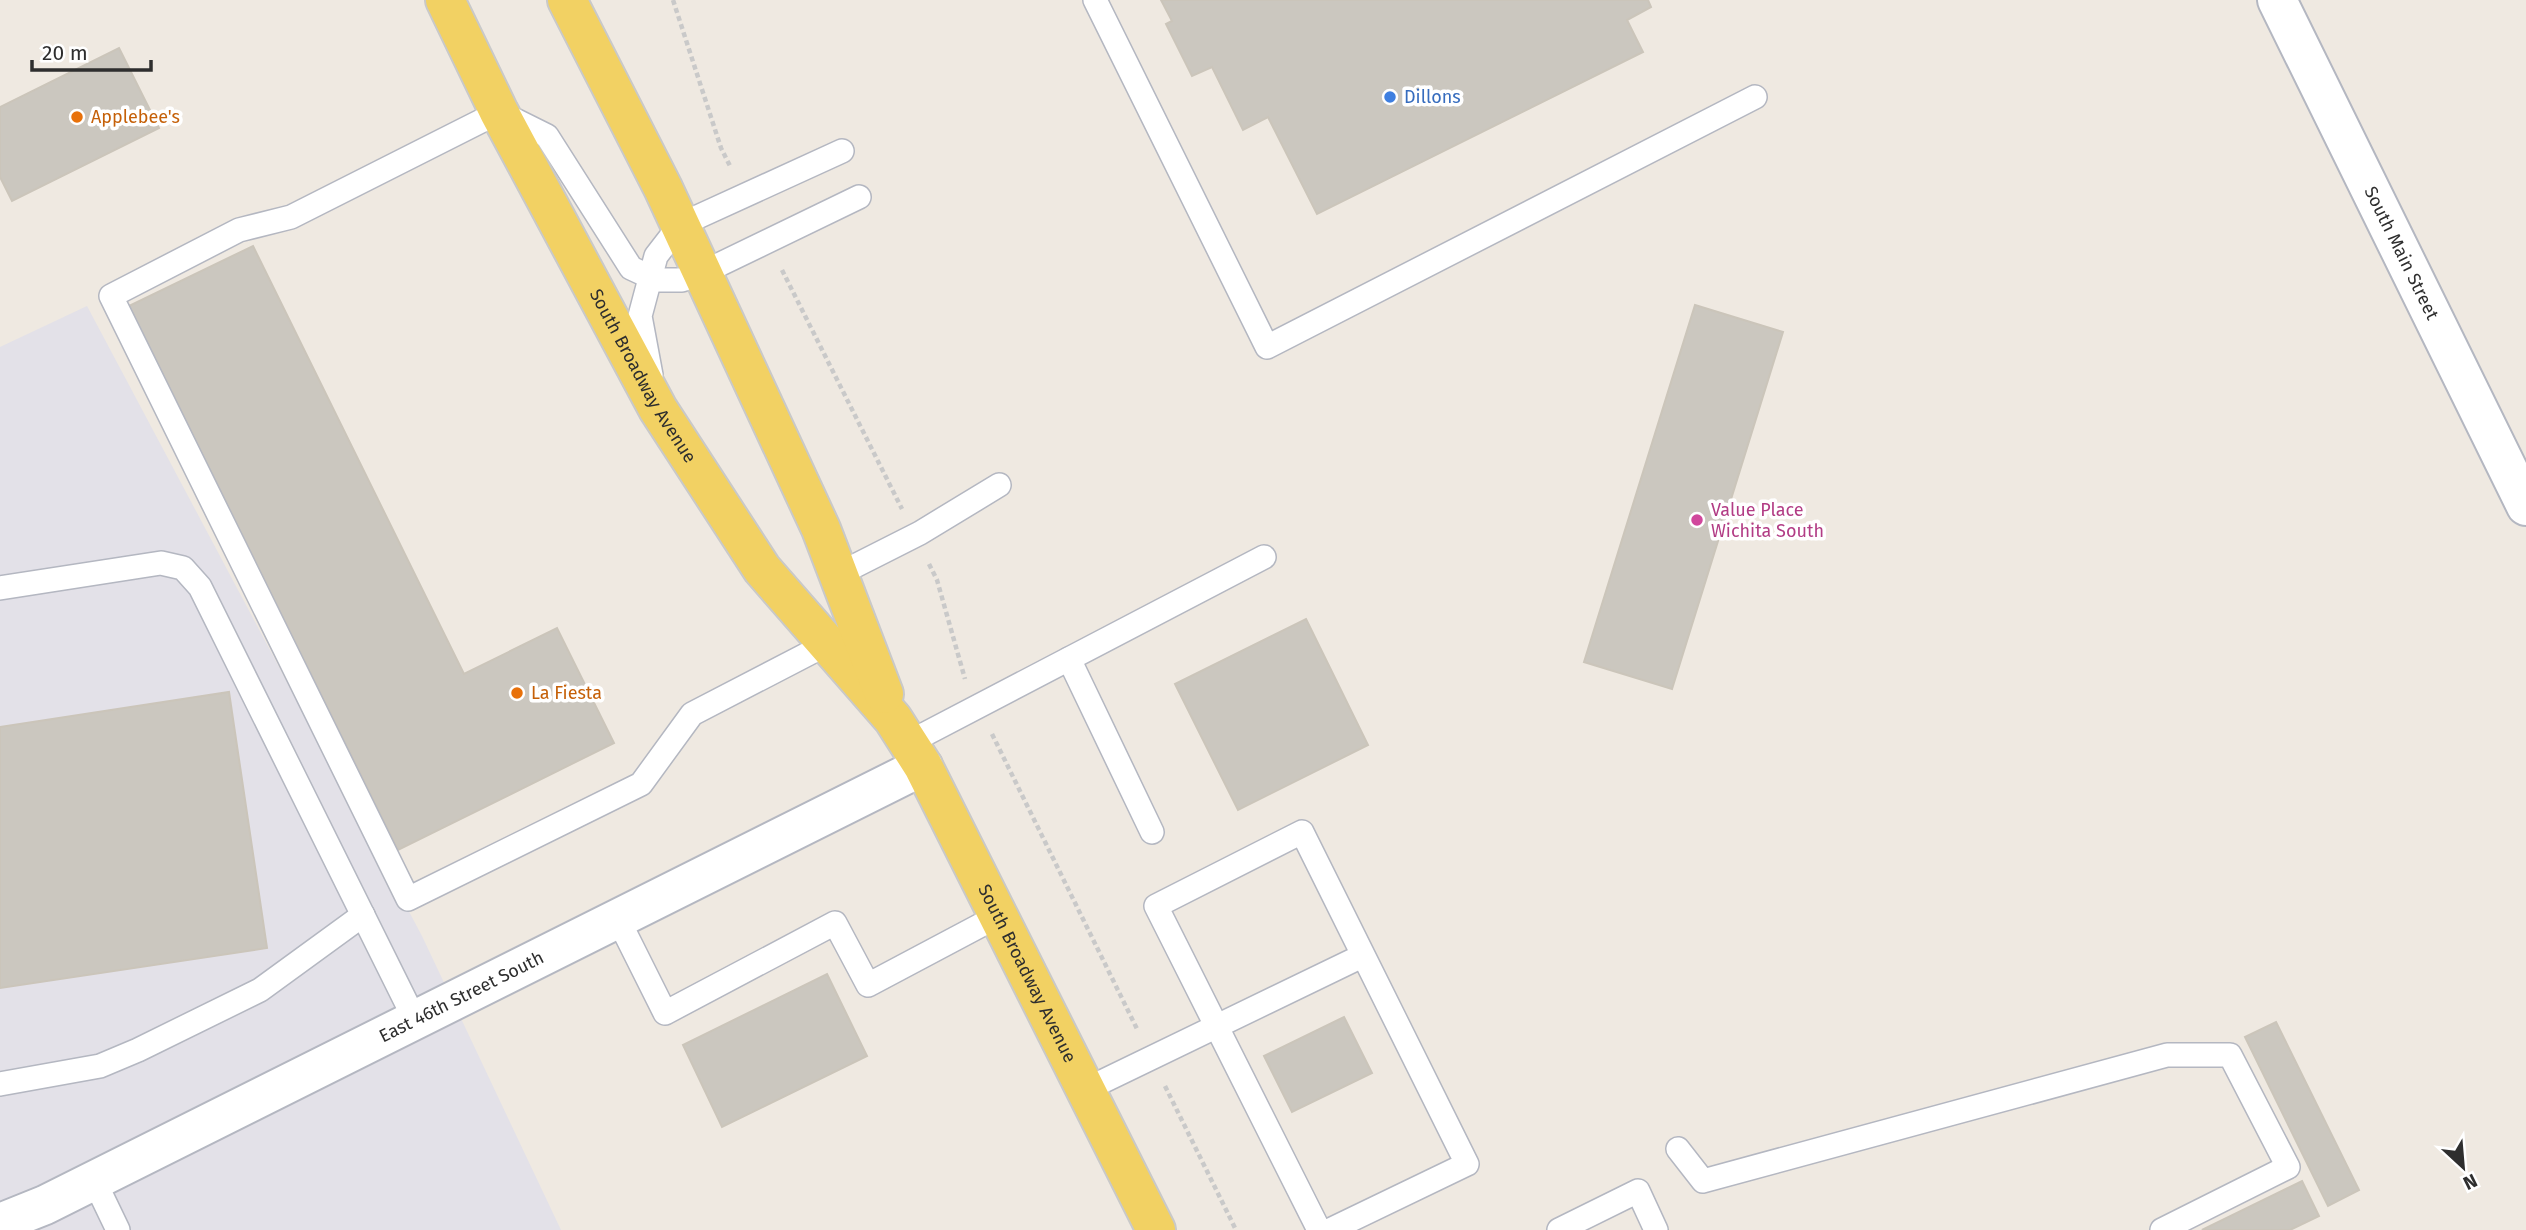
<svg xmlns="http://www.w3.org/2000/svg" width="2526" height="1230" font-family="'Fira Sans',sans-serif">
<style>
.industrial{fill:#e3e1e8}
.building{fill:#cbc7bf;stroke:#cbc5ba;stroke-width:2}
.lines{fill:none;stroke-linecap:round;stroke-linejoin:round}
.service-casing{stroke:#b4b7c1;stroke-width:26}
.minor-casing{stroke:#b4b7c1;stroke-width:42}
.primary-casing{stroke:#c9c9c9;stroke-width:42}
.path{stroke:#c9c9c9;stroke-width:4.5;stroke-dasharray:5 3.5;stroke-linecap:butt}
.service{stroke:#fff;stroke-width:23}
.minor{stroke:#fff;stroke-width:38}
.primary{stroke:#f2d163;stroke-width:38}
.shop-dot{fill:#3f7fe0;stroke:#fff;stroke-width:2.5}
.food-dot{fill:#e8710a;stroke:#fff;stroke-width:2.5}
.hotel-dot{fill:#d1479c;stroke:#fff;stroke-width:2.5}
.labels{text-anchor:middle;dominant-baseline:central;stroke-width:7;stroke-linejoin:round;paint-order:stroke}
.shop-label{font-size:18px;fill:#366cbe;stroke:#fff;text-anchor:start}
.food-label{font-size:18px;fill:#c56008;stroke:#fff;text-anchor:start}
.street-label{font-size:18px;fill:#2e2e2e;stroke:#fff}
.hotel-label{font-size:18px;fill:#b23c85;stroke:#fff;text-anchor:start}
</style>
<rect width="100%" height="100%" fill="#efe9e1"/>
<path class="industrial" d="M 87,306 L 422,936 L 561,1230 L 0,1230 L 0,347 Z"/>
<g class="building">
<path d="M 1161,0 L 1648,0 L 1651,7 L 1627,20 L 1643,52 L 1317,214 L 1268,117 L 1243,130 L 1212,67 L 1192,76 L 1166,24 L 1172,21 Z"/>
<path d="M 119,48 L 159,128 L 12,201 L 0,177 L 0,107 Z"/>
<path d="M 253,246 L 464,674 L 557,628 L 614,743 L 398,850 L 129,306 Z"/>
<path d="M 1695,305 L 1783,332 L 1672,689 L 1584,662 Z"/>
<path d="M 1306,619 L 1368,745 L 1238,810 L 1175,684 Z"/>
<path d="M 229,692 L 267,948 L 0,988 L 0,727 Z"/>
<path d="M 827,974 L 867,1056 L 722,1127 L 683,1045 Z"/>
<path d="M 1344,1017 L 1372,1073 L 1292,1112 L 1264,1056 Z"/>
<path d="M 2276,1022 L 2359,1190 L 2328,1206 L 2245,1037 Z"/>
<path d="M 2302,1181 L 2319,1216 L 2290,1230 L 2202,1230 Z"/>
</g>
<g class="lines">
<g class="service-casing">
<g id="service">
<path d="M 1095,0 L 1267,347 L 1755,97"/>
<path d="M 651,375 L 640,316 L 656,256 L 680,225 L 842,151"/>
<path d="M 839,574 L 920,533 L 999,485"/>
<path d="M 0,588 L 161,563 L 183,568 L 200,587 L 415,1020"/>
<path d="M 827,644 L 692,714 L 641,784 L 408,899 L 111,296 L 239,230 L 291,217 L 499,112 L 547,136 L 631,268 L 657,280 L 682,280 L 702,273 L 859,197"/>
<path d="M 1069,659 L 1152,832"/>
<path d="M 908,743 L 1264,557"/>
<path d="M 618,919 L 665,1013 L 835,923 L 868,985 L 998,916"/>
<path d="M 0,1084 L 100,1066 L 138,1050 L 260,990 L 363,915"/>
<path d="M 1085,1090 L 1362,956"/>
<path d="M 1678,1149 L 1703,1181 L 2167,1055 L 2230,1055 L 2288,1167 L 2162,1230"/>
<path d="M 94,1180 L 118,1230"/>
<path d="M 1319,1230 L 1156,906 L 1302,832 L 1467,1164 L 1330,1230"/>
<path d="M 1559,1230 L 1638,1191 L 1656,1230"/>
</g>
</g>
<g class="minor-casing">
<g id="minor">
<path id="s1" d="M 2277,0 L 2526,506"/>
<path id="s2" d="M 0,1223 L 45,1205 L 923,766"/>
</g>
</g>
<g class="primary-casing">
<g id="primary">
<path id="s3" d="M 445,0 L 499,112 L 658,409 L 762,569 L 893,719 L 923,766 L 1156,1230"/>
<path d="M 567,0 L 663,188 L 821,529 L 884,694"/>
</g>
</g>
<g class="path">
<path d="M 673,0 L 721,148 L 731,168"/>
<path d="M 782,270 L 902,509"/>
<path d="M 929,564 L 937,580 L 965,679"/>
<path d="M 992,734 L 1138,1031"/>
<path d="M 1165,1086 L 1236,1230"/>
</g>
<use href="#service" class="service"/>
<use href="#minor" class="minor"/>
<use href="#primary" class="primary"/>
</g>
<circle class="shop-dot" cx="1390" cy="97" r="7"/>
<g class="food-dot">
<circle cx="77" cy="117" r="7"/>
<circle cx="517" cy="693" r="7"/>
</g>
<circle class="hotel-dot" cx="1697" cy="520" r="7"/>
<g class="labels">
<g class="shop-label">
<text x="1404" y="97">Dillons</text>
</g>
<g class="food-label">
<text x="91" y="117">Applebee's</text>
<text x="531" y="693">La Fiesta</text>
</g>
<g class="street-label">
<text stroke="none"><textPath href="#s1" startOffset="282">South Main Street</textPath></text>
<text stroke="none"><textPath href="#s3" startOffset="425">South Broadway Avenue</textPath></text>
<text stroke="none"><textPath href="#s3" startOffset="1139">South Broadway Avenue</textPath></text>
<text stroke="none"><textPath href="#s2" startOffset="514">East 46th Street South</textPath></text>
</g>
<g class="hotel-label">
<text x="1711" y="510">Value Place<tspan x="1711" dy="21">Wichita South</tspan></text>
</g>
</g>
<g transform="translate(2463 1167) rotate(154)" stroke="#ffffff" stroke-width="5" paint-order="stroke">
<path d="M0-5L12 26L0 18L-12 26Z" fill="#2e2e2e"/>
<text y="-10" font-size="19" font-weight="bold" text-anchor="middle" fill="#2e2e2e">N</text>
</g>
<path d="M32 60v10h119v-10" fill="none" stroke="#2e2e2e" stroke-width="3.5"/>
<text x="42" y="60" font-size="21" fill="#2e2e2e" stroke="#ffffff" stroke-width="5" paint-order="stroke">20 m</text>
</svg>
